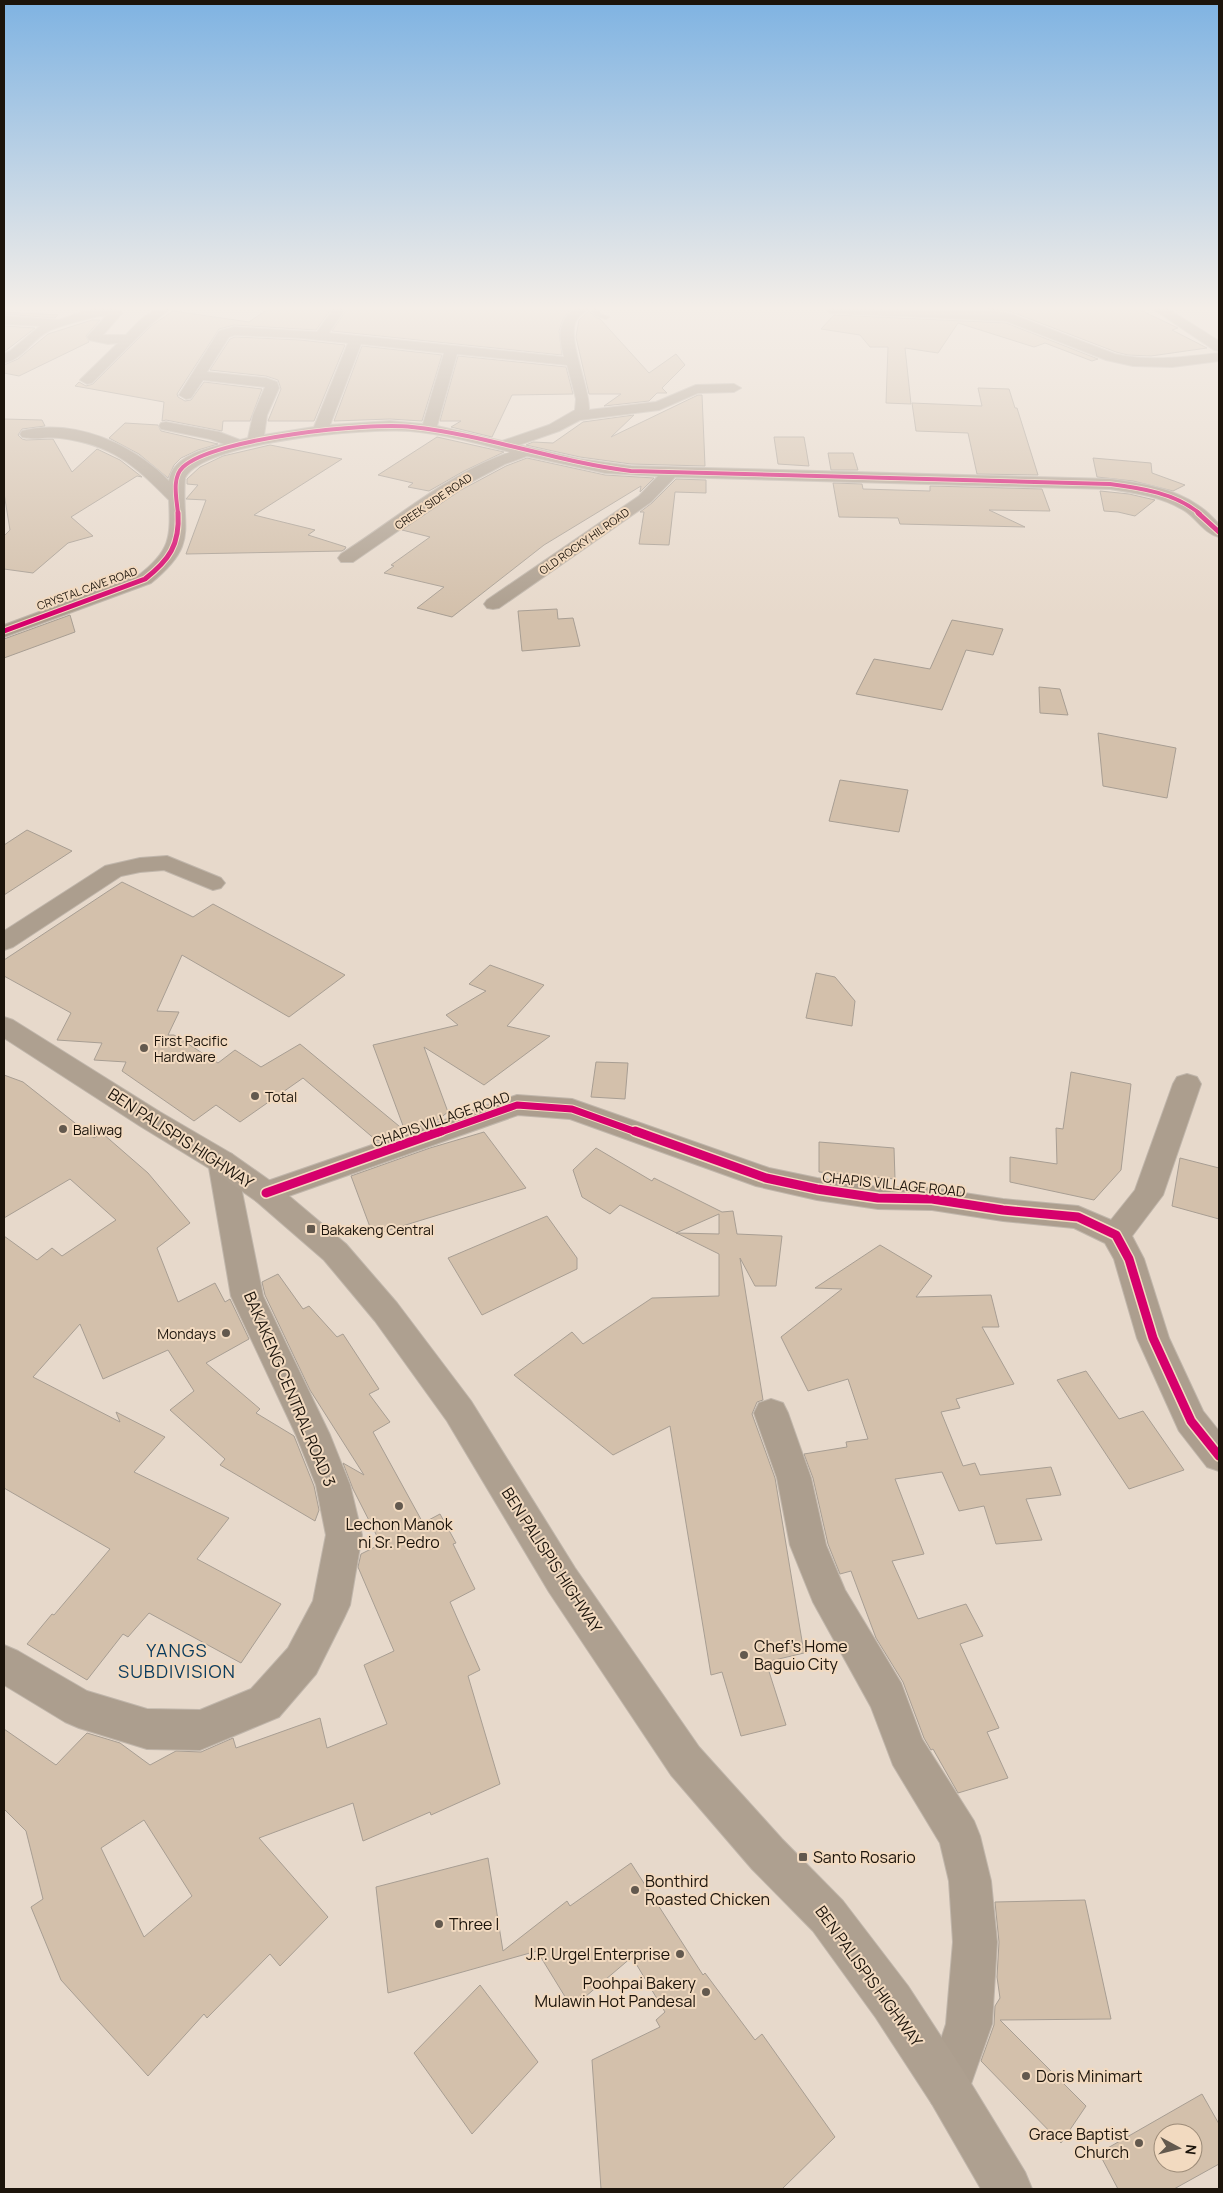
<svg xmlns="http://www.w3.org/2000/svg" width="1223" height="2193" font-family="Manrope,sans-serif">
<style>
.building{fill:#d3c0ab;stroke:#a89e93;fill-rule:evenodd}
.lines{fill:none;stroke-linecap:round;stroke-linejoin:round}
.lane-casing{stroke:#c0b6ab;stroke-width:2}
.street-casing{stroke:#c0b6ab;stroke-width:2}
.primary-casing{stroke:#c0b6ab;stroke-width:2}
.lane{fill:#ac9e8e;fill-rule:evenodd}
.street{fill:#ac9e8e;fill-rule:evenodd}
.primary{fill:#aea090;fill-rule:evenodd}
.cycleway-far3-casing{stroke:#f2dac0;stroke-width:5.5}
.cycleway-far2-casing{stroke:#f2dac0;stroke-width:7}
.cycleway-far1-casing{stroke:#f2dac0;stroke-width:9}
.cycleway-casing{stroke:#f2dac0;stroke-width:12}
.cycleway-far3{stroke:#d6006c;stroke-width:4}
.cycleway-far2{stroke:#d6006c;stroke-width:5}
.cycleway-far1{stroke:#d6006c;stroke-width:7}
.cycleway{stroke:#d6006c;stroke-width:9}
.poi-dot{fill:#63594e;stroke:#f2dac0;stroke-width:2}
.labels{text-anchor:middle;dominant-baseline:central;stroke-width:4;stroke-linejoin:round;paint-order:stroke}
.far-street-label{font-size:11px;fill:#1c140b;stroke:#f2dac0}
.poi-label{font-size:14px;fill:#1c140b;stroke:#f2dac0;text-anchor:start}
.street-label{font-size:14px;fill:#1c140b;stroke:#f2dac0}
.near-street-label{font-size:16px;fill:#1c140b;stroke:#f2dac0}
.near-poi-label{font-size:16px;fill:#1c140b;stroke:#f2dac0;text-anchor:start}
.near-neighbourhood-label{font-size:18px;letter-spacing:1px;fill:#093b5e;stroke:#f2dac0}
</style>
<rect width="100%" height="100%" fill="#e7d9cb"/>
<g class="building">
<path d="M 268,309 L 331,309 L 316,330 L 234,325 L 219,329 L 177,394 L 178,397 L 185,401 L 191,400 L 204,382 L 262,389 L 250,421 L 223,421 L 222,431 L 166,420 L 162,421 L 164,402 L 75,386 L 79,382 L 86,386 L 93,384 L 151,326 L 173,311 L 249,322 Z"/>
<path d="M 347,309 L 571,309 L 563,319 L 559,331 L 562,355 L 332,331 Z"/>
<path d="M 988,309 L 1138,309 L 1178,328 L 1172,330 L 1207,348 L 1151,356 L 1128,355 L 1116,352 L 1009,311 Z"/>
<path d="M 589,311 L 595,317 L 600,319 L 649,373 L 676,354 L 685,365 L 662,388 L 667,393 L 657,393 L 649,401 L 604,406 L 621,394 L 589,394 L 576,337 L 579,320 Z"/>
<path d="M 4,312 L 58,315 L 55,318 L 4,314 Z"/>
<path d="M 834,315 L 1006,323 L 1098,359 L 1092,361 L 1045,343 L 1034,347 L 958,323 L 938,353 L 905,348 L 911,404 L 886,403 L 888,347 L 870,347 L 860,335 L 821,329 Z"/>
<path d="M 92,320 L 100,320 L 86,336 L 89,342 L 19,376 L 4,373 L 4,365 L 18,359 L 48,334 Z"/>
<path d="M 4,326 L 35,328 L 4,352 Z"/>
<path d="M 235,337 L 300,340 L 345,345 L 314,421 L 268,421 L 281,389 L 278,380 L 266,376 L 210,370 L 230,339 Z"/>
<path d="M 362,346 L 442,355 L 422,421 L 390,419 L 334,421 Z"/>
<path d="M 458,356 L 566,367 L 573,394 L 512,395 L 492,437 L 451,427 L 461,421 L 440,421 Z"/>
<path d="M 978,388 L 1009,389 L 1015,408 L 1017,408 L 1038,475 L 977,474 L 968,433 L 916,431 L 912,403 L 982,406 Z"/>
<path d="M 698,395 L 702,395 L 705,466 L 631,464 L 580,457 L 526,445 L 533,442 L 553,443 L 583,422 L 634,415 L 611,437 Z"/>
<path d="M 4,419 L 42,420 L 45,426 L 22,429 L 18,435 L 22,439 L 26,440 L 53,439 L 72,472 L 97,449 L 120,460 L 142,477 L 137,476 L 71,517 L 93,536 L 68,543 L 33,573 L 4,569 L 4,536 L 10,530 L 4,493 Z"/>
<path d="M 125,423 L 158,425 L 161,431 L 218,444 L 198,450 L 181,458 L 174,465 L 168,478 L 139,454 L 109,438 Z"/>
<path d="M 437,437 L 504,452 L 464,471 L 429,491 L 408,487 L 413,483 L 378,475 Z"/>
<path d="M 774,437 L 804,437 L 809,466 L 778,464 Z"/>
<path d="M 270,445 L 342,459 L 254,515 L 315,530 L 308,535 L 346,547 L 345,549 L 342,551 L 186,554 L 206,500 L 186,499 L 198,485 L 187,484 L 187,479 L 200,467 L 223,456 Z"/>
<path d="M 828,453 L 853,453 L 858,470 L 831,470 Z"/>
<path d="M 527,458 L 605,475 L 654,478 L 640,492 L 641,486 L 544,545 L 452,617 L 417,608 L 444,587 L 384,573 L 394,566 L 391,565 L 430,537 L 402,530 L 461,490 L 506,466 Z"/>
<path d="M 1093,458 L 1151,463 L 1152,473 L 1185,485 L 1173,491 L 1133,481 L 1097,477 Z"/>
<path d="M 676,479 L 706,480 L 706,493 L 675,492 L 669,545 L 639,544 L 644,512 L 640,512 L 652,503 Z"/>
<path d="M 833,483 L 862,484 L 863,489 L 930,491 L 930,486 L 1042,489 L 1050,511 L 989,510 L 1025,527 L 900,524 L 898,518 L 839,517 Z"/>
<path d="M 1100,491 L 1129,494 L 1155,500 L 1135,516 L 1118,512 L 1104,511 Z"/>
<path d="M 557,609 L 558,619 L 573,618 L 580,646 L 522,651 L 518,611 Z"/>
<path d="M 70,615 L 75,632 L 4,658 L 4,639 Z"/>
<path d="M 952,620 L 1003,629 L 993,655 L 966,650 L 942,710 L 856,694 L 874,659 L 930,669 Z"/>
<path d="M 1039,687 L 1060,689 L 1068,715 L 1040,713 Z"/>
<path d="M 1098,733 L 1176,748 L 1167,798 L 1103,786 Z"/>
<path d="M 840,780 L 908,790 L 899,832 L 829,821 Z"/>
<path d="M 27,830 L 72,851 L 4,895 L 4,845 Z"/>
<path d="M 122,882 L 193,917 L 213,904 L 345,975 L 289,1017 L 182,955 L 157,1011 L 179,1012 L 168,1035 L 174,1035 L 218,1063 L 235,1050 L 261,1067 L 300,1044 L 405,1131 L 373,1045 L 458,1025 L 446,1015 L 486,991 L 469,984 L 490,965 L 544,985 L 507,1026 L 550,1036 L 484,1085 L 424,1047 L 448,1112 L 436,1121 L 377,1141 L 303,1078 L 240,1122 L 216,1105 L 194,1121 L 122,1071 L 126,1062 L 94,1060 L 102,1043 L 57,1040 L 71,1013 L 4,976 L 4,960 Z"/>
<path d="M 816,973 L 835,977 L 855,1001 L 852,1026 L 806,1018 Z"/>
<path d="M 596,1062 L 628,1063 L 625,1099 L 591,1097 Z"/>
<path d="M 1071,1072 L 1131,1084 L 1121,1170 L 1094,1200 L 1010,1182 L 1010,1157 L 1057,1164 L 1056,1128 L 1063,1129 Z"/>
<path d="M 4,1075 L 23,1082 L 94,1138 L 102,1133 L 148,1173 L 190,1223 L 157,1248 L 178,1302 L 215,1283 L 225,1302 L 230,1299 L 249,1339 L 206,1363 L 260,1409 L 256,1413 L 294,1436 L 314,1486 L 319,1510 L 315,1521 L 220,1465 L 225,1459 L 170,1410 L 194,1391 L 168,1350 L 103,1379 L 80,1324 L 33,1377 L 120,1422 L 116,1412 L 165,1437 L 134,1472 L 229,1518 L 197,1559 L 281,1604 L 241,1663 L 149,1613 L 128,1637 L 123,1634 L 87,1680 L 27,1644 L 52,1614 L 54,1615 L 110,1549 L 4,1488 L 4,1236 L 37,1260 L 52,1248 L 62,1256 L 116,1220 L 70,1179 L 4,1218 Z"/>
<path d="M 484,1132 L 526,1188 L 373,1235 L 351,1176 L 430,1148 Z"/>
<path d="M 819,1142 L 894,1148 L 895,1179 L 819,1172 Z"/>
<path d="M 596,1148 L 652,1181 L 654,1178 L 722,1212 L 733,1211 L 737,1234 L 782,1236 L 776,1286 L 755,1286 L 740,1258 L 763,1400 L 757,1402 L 752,1414 L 775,1478 L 804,1653 L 766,1662 L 786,1725 L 741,1736 L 722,1672 L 711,1675 L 670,1426 L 613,1455 L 514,1375 L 572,1332 L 583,1344 L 652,1298 L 719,1296 L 719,1254 L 620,1205 L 610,1214 L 582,1197 L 573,1170 ZM 719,1214 L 719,1234 L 676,1233 Z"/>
<path d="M 1180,1158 L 1219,1168 L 1219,1219 L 1172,1206 Z"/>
<path d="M 547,1216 L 577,1258 L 577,1269 L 482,1315 L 448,1258 Z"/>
<path d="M 880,1245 L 932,1276 L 916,1297 L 991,1295 L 999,1327 L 982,1327 L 1014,1384 L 956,1399 L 960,1408 L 941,1412 L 963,1466 L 975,1463 L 980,1475 L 1051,1467 L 1061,1495 L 1026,1499 L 1042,1540 L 996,1544 L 984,1506 L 959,1511 L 942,1472 L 895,1479 L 924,1554 L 892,1561 L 918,1619 L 966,1604 L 983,1636 L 960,1644 L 999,1728 L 987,1732 L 1008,1778 L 958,1793 L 933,1749 L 931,1750 L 924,1738 L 903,1682 L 876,1638 L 851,1571 L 840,1574 L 828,1544 L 813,1478 L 804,1454 L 847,1447 L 846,1442 L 868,1439 L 848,1379 L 808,1391 L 781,1337 L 842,1289 L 815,1288 Z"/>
<path d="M 278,1274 L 303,1309 L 309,1306 L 337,1337 L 343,1334 L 379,1389 L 369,1394 L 390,1422 L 373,1432 L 423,1523 L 440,1514 L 456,1543 L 453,1544 L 475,1589 L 450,1602 L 480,1670 L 468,1676 L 500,1784 L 431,1815 L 430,1812 L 363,1841 L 353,1803 L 259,1838 L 328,1917 L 280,1966 L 270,1954 L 207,2018 L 204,2014 L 148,2076 L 61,1980 L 31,1907 L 43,1899 L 26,1831 L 4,1809 L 4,1729 L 56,1765 L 87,1733 L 120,1743 L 150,1765 L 176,1751 L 201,1752 L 233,1738 L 236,1748 L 320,1718 L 327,1748 L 387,1724 L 364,1665 L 394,1651 L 358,1567 L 361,1554 L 381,1544 L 353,1489 L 343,1463 L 364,1475 L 310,1390 L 265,1295 L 262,1282 ZM 144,1820 L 192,1896 L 144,1937 L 101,1848 Z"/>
<path d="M 1086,1371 L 1119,1419 L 1143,1411 L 1184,1470 L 1129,1489 L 1057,1380 Z"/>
<path d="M 488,1858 L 503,1951 L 567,1901 L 570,1906 L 631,1863 L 703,1975 L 705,1973 L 755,2040 L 762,2034 L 835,2137 L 782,2189 L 601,2189 L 592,2060 L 660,2027 L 656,2020 L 665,2012 L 632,1957 L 572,2008 L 537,1951 L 388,1993 L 376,1887 Z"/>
<path d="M 1085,1900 L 1111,2019 L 1000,2020 L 1086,2106 L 1061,2143 L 981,2061 L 994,2025 L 995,2006 L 1000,1998 L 997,1977 L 999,1942 L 995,1902 Z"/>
<path d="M 480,1985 L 538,2062 L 472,2134 L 414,2053 Z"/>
<path d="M 1202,2094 L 1219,2124 L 1219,2164 L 1174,2189 L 1118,2189 L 1099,2153 ZM 1163,2133 L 1193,2133 L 1193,2163 L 1163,2163 Z"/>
</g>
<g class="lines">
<g class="lane-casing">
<path id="lane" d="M 593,309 L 599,309 L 600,314 L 609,317 L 606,319 L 596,316 L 592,312 Z"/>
</g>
<g class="street-casing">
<g id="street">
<path d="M 90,309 L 116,309 L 122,313 L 103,335 L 126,335 C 141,319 148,309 170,309 L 150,325 L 92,383 L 87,384 L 80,380 L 118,343 L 108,344 L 89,340 L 87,337 L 107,315 C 95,316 58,326 47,332 C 31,341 23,359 4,363 L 4,354 L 10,351 L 40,326 L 4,324 L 4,316 L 59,320 Z"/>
<path d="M 333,309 L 345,309 L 329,333 L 564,357 C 559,339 557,322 574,309 L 588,309 C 585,313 579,315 577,319 C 565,336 590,386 589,410 L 656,402 L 696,385 L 734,384 L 741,388 L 734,392 L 698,393 L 659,410 L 580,420 L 559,431 L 519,445 L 580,459 L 631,466 L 1110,479 C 1140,483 1174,488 1199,506 C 1207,511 1213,518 1219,524 L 1219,537 C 1205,534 1197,519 1185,511 C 1163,497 1136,493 1110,489 L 675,477 L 651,502 L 499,608 L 493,609 L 487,608 L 484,604 L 487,600 L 639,496 L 658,476 L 605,473 L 527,456 L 505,464 L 460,488 L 353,562 L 341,562 L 338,558 L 341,554 C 396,519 447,474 510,452 C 477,443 444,434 410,431 C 369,428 204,441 185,478 C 181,530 200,543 151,583 L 4,637 L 4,625 L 139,575 C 170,551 171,538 169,500 C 133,464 113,445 60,438 C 48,436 34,440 22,437 L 20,434 L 22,431 C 74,418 133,444 169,481 C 172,457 204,449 224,444 L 210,439 L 161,429 L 159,426 L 161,423 L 166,422 L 219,432 L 240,440 L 248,438 L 253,415 L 265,387 L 203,380 L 191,398 L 186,399 L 179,395 L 219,331 L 234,327 L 317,332 ZM 235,335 L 300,338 L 348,343 L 314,427 L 264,435 L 267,415 L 279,388 L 277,382 L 266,378 L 207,372 L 229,337 ZM 361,344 L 444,353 L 423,424 L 390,421 L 330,425 ZM 457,354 L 567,365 L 576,399 L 575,410 L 549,425 L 502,441 L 437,426 Z"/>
<path d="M 825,309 L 976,310 L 1008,313 L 1115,354 C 1150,362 1184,357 1219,353 L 1219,361 L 1172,367 L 1133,366 L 1106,360 L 1006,321 L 831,313 Z"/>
<path d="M 1153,309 L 1168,309 L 1219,341 L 1219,351 L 1214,350 Z"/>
<path d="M 167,856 L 221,878 L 225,883 L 221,888 L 213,890 L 164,870 L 140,872 L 121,876 L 13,947 L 4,950 L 4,931 L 105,866 L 140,858 Z"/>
<path d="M 1187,1074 L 1197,1077 L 1201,1084 L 1163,1195 L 1132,1236 L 1144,1259 L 1169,1338 L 1203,1411 L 1219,1431 L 1219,1471 L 1207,1467 L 1179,1431 L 1137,1338 L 1114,1259 L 1105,1243 L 1074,1228 L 1003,1221 L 932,1210 L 878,1209 L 817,1200 L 756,1186 L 570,1119 L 518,1115 L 266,1204 L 256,1201 L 251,1193 L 256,1185 L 517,1095 L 572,1099 L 769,1168 L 817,1178 L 878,1187 L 932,1188 L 1003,1199 L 1078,1206 L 1111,1220 L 1135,1190 L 1173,1084 L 1177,1077 Z"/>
<path d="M 222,1151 L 232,1154 L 236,1162 L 263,1296 L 330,1435 L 350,1485 L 362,1535 L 350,1605 L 344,1618 L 316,1674 L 279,1717 L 200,1750 L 147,1749 L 79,1728 L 65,1722 L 4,1685 L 4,1645 L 18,1651 L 87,1691 L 147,1709 L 200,1710 L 251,1689 L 288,1648 L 313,1601 L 326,1535 L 316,1485 L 296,1435 L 231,1296 L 208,1162 L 212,1154 Z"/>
<path d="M 771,1399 L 783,1403 L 788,1413 L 811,1478 L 826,1545 L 845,1590 L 901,1683 L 922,1739 L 974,1821 L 980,1836 L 991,1881 L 997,1942 L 992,2024 L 964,2104 L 948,2111 L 932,2104 L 925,2088 L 946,2024 L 953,1942 L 949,1881 L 940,1843 L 893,1765 L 871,1707 L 813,1602 L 790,1545 L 777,1478 L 754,1413 L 759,1403 Z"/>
</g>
</g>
<g class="primary-casing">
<path id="primary" d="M 4,1017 L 13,1020 L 160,1112 L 232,1154 L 276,1185 L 346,1244 L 397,1303 L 471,1401 L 575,1568 L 699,1747 L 782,1839 L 843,1901 L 908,1986 L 964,2072 L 1025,2172 L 1032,2189 L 981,2189 L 932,2104 L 876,2018 L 813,1931 L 752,1869 L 671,1775 L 549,1592 L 447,1421 L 375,1321 L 324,1260 L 256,1201 L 212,1170 L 140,1126 L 4,1038 Z"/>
</g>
<use href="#lane" class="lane"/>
<use href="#street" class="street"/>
<use href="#primary" class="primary"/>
<g class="cycleway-far3-casing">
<path id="cycleway-far3" d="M 178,514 C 177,500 171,478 183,467 C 214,438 369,422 412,427 C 486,435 557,462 631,471 L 1110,484 C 1140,488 1176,493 1200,514"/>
</g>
<g class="cycleway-far2-casing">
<g id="cycleway-far2">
<path d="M 1198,513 L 1219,532"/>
<path d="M 4,631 L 145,579 C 169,560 180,545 178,513"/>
</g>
</g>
<g class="cycleway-far1-casing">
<path id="cycleway-far1" d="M 438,1133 L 517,1105 L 572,1109 L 639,1133"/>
</g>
<g class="cycleway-casing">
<g id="cycleway">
<path d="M 635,1131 L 766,1178 L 817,1189 L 878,1198 L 932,1199 L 1003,1210 L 1078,1217 L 1116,1235 L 1129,1259 L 1153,1338 L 1191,1421 L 1219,1456"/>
<path d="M 266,1193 L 441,1131"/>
</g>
</g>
<use href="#cycleway-far3" class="cycleway-far3"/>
<use href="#cycleway-far2" class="cycleway-far2"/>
<use href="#cycleway-far1" class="cycleway-far1"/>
<use href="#cycleway" class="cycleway"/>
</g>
<linearGradient id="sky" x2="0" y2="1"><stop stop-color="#7fb3e2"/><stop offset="0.5" stop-color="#f4eee8"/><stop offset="1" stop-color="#f4eee8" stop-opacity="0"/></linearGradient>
<rect width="1223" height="616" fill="url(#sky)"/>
<g class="poi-dot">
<circle cx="144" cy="1048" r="5"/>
<circle cx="255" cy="1096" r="5"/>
<circle cx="63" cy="1129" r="5"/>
<rect x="306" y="1224" width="10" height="10" rx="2.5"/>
<circle cx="226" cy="1333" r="5"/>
<circle cx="399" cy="1506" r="5"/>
<circle cx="744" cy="1655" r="5"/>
<rect x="798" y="1852" width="10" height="10" rx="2.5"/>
<circle cx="635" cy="1890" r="5"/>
<circle cx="439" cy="1924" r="5"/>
<circle cx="680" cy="1954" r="5"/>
<circle cx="706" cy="1992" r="5"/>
<circle cx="1026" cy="2076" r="5"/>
<circle cx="1139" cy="2143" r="5"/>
</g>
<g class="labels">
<g class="far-street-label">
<text transform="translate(433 501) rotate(-34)">CREEK SIDE ROAD</text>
<text transform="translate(584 541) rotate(-35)">OLD ROCKY HIL ROAD</text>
<text transform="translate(87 588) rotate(-20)">CRYSTAL CAVE ROAD</text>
</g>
<g class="poi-label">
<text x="154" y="1040">First Pacific<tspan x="154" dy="16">Hardware</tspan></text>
<text x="265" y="1096">Total</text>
<text x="73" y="1129">Baliwag</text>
<text x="321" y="1229">Bakakeng Central</text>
<text x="216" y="1333" text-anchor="end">Mondays</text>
</g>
<g class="street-label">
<text transform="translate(441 1119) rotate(-19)">CHAPIS VILLAGE ROAD</text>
<text transform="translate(894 1184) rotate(6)">CHAPIS VILLAGE ROAD</text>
</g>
<g class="near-street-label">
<text transform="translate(181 1138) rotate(33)">BEN PALISPIS HIGHWAY</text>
<text transform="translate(290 1389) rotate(67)">BAKAKENG CENTRAL ROAD 3</text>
<text transform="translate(552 1560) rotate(57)">BEN PALISPIS HIGHWAY</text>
<text transform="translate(869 1976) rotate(54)">BEN PALISPIS HIGHWAY</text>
</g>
<g class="near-poi-label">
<text x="399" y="1524" text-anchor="middle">Lechon Manok<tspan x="399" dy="18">ni Sr. Pedro</tspan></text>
<text x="754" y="1646">Chef's Home<tspan x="754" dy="18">Baguio City</tspan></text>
<text x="813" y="1857">Santo Rosario</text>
<text x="645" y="1881">Bonthird<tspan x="645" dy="18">Roasted Chicken</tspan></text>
<text x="449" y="1924">Three I</text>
<text x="670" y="1954" text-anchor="end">J.P. Urgel Enterprise</text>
<text x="696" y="1983" text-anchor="end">Poohpai Bakery<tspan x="696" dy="18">Mulawin Hot Pandesal</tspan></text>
<text x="1036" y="2076">Doris Minimart</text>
<text x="1129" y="2134" text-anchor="end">Grace Baptist<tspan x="1129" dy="18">Church</tspan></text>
</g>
<g class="near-neighbourhood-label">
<text x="177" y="1650">YANGS<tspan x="177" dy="21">SUBDIVISION</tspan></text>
</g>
</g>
<rect width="1223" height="2193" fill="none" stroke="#1c140b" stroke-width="10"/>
<g transform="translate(1178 2148) rotate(97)"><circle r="24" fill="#f2dac0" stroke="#9c8b78"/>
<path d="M0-4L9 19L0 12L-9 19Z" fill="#63594e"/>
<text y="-8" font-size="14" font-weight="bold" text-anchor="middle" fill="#1c140b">N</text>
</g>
</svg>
